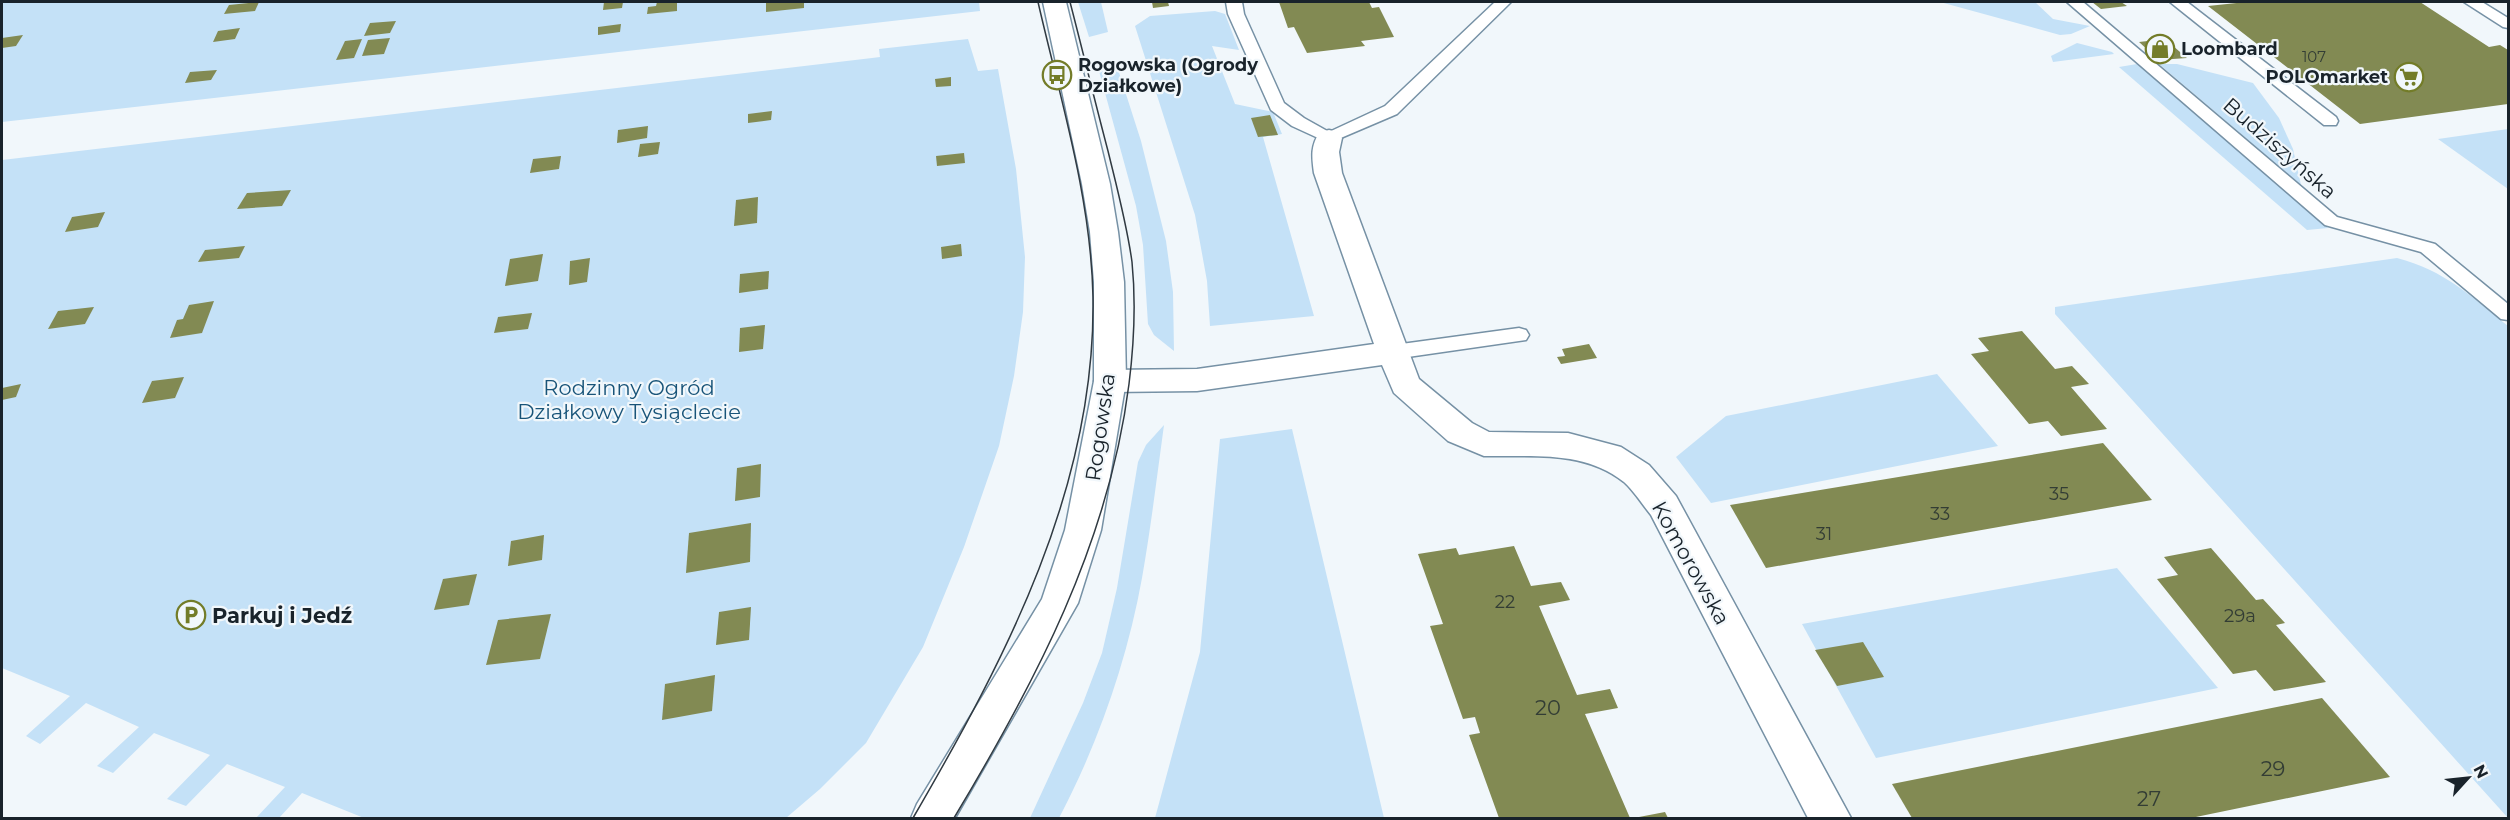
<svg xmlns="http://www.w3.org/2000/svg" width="2510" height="820" font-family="Montserrat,sans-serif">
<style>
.green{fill:#c4e1f7}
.building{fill:#828a53}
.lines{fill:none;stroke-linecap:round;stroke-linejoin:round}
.lane-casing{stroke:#7691a5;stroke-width:3}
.street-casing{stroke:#7691a5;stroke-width:3}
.secondary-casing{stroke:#7691a5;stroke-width:3}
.lane{fill:#fff;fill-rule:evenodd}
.street{fill:#fff;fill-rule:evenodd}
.secondary{fill:#fff;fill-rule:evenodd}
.tram{stroke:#303a42;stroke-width:1.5}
.labels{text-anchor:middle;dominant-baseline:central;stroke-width:4.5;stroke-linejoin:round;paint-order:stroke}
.far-number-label{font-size:15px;fill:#333d35}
.far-poi-label{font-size:18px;font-weight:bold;fill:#19232b;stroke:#f1f7fb;text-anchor:start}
.number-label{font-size:18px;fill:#333d35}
.street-label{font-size:21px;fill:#19232b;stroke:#f1f7fb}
.park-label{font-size:21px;fill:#185479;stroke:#f1f7fb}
.poi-label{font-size:21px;font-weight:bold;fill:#19232b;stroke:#f1f7fb;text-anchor:start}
.near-number-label{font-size:21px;fill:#333d35}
</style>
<rect width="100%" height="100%" fill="#f1f7fb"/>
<g class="green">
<path d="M 2,2 L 979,2 L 980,11 L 2,122 Z"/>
<path d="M 1078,2 L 1101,2 L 1108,32 L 1089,37 Z"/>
<path d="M 1940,2 L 2035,2 L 2053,19 L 2090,26 L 2071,34 L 2060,35 Z"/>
<path d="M 1215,11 L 1225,14 L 1239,50 L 1212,46 L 1235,104 L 1273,112 L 1282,134 L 1263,137 L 1314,316 L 1210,326 L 1207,281 L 1195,215 L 1135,26 L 1150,16 Z"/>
<path d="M 968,39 L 978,71 L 998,69 L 1016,169 L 1025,257 L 1023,312 L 1014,376 L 999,446 L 964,547 L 923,647 L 866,743 L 820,789 L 786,818 L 364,818 L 302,793 L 279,818 L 256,818 L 285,787 L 227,764 L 186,806 L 167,799 L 210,755 L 154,733 L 113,773 L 97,766 L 139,727 L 86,703 L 40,744 L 26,736 L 70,696 L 2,668 L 2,160 L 872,58 L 880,57 L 879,49 Z"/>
<path d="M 2077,43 L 2112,52 L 2114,54 L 2053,62 L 2051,56 Z"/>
<path d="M 1096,60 L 1116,63 L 1141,141 L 1166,241 L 1173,292 L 1174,351 L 1154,335 L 1148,324 L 1143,245 L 1136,206 Z"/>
<path d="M 2137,64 L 2328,228 L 2307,230 L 2119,67 Z"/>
<path d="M 2159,64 L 2177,64 L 2253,83 L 2279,118 L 2293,149 L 2301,185 Z"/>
<path d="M 2508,129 L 2508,189 L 2438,139 Z"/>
<path d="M 2397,258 C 2444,270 2471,296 2508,326 L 2508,818 L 2055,314 L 2055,307 Z"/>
<path d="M 1937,374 L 1998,446 L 1711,503 L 1676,457 L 1726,416 Z"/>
<path d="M 1164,425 C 1157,476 1151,527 1142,578 C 1127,661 1098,744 1059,818 L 1030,818 L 1083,703 L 1102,653 L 1117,588 L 1138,462 L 1146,445 Z"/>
<path d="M 1292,429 L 1384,818 L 1155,818 L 1200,652 L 1220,439 Z"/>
<path d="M 2117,568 L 2218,688 L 1876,758 L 1802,624 Z"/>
</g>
<g class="building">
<path d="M 259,2 L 255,11 L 224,14 L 229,5 Z"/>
<path d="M 604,2 L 623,2 L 622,8 L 603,10 Z"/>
<path d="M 657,2 L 677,2 L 677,11 L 647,14 L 648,7 L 656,6 Z"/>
<path d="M 766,2 L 804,2 L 804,8 L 766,12 Z"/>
<path d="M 1152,2 L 1168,2 L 1169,6 L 1153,8 Z"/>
<path d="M 1279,2 L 1369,2 L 1372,8 L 1379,7 L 1394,37 L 1361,41 L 1365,46 L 1307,53 L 1294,27 L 1288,28 Z"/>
<path d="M 2092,2 L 2121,2 L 2127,6 L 2101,9 Z"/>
<path d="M 2246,2 L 2420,2 L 2489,47 L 2500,45 L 2508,50 L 2508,104 L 2360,124 L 2208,6 Z"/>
<path d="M 396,21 L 390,33 L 364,36 L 370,23 Z"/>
<path d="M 621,24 L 620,32 L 598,35 L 598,27 Z"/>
<path d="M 240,28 L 235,39 L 213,42 L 218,31 Z"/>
<path d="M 23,35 L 16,46 L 2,48 L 2,38 Z"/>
<path d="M 390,38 L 384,54 L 362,56 L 368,40 Z"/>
<path d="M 362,39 L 354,58 L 336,60 L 345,41 Z"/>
<path d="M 2165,39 L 2187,58 L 2159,60 L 2139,42 Z"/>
<path d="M 217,70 L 211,80 L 185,83 L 190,72 Z"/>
<path d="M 951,77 L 951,86 L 936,87 L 935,79 Z"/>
<path d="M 772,111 L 771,120 L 748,123 L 748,114 Z"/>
<path d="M 1270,115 L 1278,135 L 1258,137 L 1251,118 Z"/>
<path d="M 648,126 L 647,138 L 617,143 L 618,130 Z"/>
<path d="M 660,142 L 658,154 L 638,157 L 640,144 Z"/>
<path d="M 964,153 L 965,163 L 937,166 L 936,156 Z"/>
<path d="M 561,156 L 559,169 L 530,173 L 533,159 Z"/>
<path d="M 291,190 L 282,206 L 237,209 L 247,193 Z"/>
<path d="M 758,197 L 757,223 L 734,226 L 736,200 Z"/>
<path d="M 105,212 L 98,227 L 65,232 L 72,217 Z"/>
<path d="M 961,244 L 962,256 L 942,259 L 941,247 Z"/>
<path d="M 245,246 L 239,258 L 198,262 L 205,250 Z"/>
<path d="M 543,254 L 538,281 L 505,286 L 510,259 Z"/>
<path d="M 590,258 L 587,282 L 569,285 L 570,261 Z"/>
<path d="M 769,271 L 768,289 L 739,293 L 740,274 Z"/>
<path d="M 214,301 L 202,333 L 170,338 L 177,320 L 183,319 L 189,305 Z"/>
<path d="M 94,307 L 85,324 L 48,329 L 58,311 Z"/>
<path d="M 532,313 L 528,329 L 494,333 L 498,317 Z"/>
<path d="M 765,325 L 763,349 L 739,352 L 740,328 Z"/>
<path d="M 2022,331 L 2055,369 L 2072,366 L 2089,384 L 2071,387 L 2107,429 L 2061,436 L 2048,421 L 2029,424 L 1971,354 L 1989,351 L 1978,338 Z"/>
<path d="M 1589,344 L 1597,358 L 1561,364 L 1557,357 L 1565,356 L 1562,349 Z"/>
<path d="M 184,377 L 175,398 L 142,403 L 152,381 Z"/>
<path d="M 21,384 L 16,397 L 2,400 L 2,388 Z"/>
<path d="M 2103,443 L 2152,500 L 1766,568 L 1730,505 Z"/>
<path d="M 761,464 L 760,497 L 735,501 L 737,468 Z"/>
<path d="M 751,523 L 750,562 L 686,573 L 689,533 Z"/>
<path d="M 544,535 L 542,560 L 508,566 L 511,541 Z"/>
<path d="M 1514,546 L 1531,586 L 1561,582 L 1570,600 L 1539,606 L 1577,695 L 1610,689 L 1618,708 L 1585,714 L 1630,818 L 1499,818 L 1469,735 L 1480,733 L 1475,717 L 1463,719 L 1430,626 L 1443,624 L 1418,554 L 1456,548 L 1459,555 Z"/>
<path d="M 2211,548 L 2256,600 L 2263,599 L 2285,623 L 2276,625 L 2326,682 L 2274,691 L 2256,670 L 2233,674 L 2157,579 L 2178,575 L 2164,557 Z"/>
<path d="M 477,574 L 469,605 L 434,610 L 443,579 Z"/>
<path d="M 751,607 L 749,640 L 716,645 L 719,612 Z"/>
<path d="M 551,614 L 540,659 L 486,665 L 498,620 Z"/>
<path d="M 1863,642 L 1884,677 L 1837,686 L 1815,650 Z"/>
<path d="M 715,675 L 712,711 L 662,720 L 665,684 Z"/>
<path d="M 2322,698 L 2390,777 L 2191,818 L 1912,818 L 1892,784 Z"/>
<path d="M 1665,812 L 1668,818 L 1639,818 L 1639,817 Z"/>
</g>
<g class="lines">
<g class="lane-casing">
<g id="lane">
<path d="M 1226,2 L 1242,2 L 1244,14 L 1284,103 L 1304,118 L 1329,132 L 1385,106 L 1495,2 L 1511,2 L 1397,114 L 1329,143 L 1292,126 L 1271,110 L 1228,14 Z"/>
<path d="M 2067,2 L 2083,2 L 2337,217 L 2435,244 L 2508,304 L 2508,320 L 2501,319 L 2421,252 L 2325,225 Z"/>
<path d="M 2170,2 L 2187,2 L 2336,117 L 2338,121 L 2336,125 L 2324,125 Z"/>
<path d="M 2464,2 L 2482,2 L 2508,18 L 2508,28 L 2503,27 Z"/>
<path d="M 1519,328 L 1526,330 L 1529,335 L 1526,340 L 1394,359 L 1387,357 L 1384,352 L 1387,347 L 1394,345 Z"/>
</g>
</g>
<g class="street-casing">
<path id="street" d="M 1329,130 L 1338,132 L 1342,138 L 1339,152 L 1342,173 L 1419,379 L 1472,423 L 1489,432 L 1568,433 L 1621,447 L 1649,465 L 1676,496 L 1851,818 L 1808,818 L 1651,515 C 1642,504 1634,491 1624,482 C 1584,450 1532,457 1484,456 L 1448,441 L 1394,393 L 1382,365 L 1197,391 L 1110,392 L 1099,389 L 1094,381 L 1099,373 L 1110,370 L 1197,369 L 1374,344 L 1314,173 C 1312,158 1310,146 1320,132 Z"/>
</g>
<g class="secondary-casing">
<path id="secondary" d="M 1043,2 L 1066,2 L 1110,184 L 1118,232 L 1124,282 L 1126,381 L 1101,530 L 1078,603 L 955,818 L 911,818 L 917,804 L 1042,599 L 1065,530 L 1094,381 L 1094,282 L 1090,232 L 1082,184 Z"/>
</g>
<use href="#lane" class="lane"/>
<use href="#street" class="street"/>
<use href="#secondary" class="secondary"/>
<g class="tram">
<path d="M 913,818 C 1006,658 1096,487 1093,297 C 1091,197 1060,98 1038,2"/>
<path d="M 954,818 C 1035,683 1109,543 1129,384 C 1134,344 1136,302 1132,262 C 1127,225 1117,188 1108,151 C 1095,102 1083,52 1070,2"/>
</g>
</g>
<defs>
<g id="shop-ring" transform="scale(1.5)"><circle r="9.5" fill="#f1f7fb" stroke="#737c28" stroke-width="1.5"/><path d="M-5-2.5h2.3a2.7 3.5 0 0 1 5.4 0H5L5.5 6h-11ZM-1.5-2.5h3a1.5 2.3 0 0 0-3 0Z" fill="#737c28"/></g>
<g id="bus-ring" transform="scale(1.5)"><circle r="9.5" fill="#f1f7fb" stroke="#737c28" stroke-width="1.5"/><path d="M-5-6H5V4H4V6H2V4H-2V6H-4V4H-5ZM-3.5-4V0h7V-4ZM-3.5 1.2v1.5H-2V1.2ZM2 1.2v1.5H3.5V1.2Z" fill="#737c28"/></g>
<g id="supermarket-ring" transform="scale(1.5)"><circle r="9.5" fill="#f1f7fb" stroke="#737c28" stroke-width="1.5"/><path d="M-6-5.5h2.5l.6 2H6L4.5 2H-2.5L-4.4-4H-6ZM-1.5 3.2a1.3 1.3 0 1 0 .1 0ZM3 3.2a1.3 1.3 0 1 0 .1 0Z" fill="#737c28"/></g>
<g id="parking-ring" transform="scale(1.5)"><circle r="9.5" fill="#f1f7fb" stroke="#737c28" stroke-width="1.5"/><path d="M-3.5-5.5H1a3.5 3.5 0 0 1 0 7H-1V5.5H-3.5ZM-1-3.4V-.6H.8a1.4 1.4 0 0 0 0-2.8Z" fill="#737c28"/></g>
</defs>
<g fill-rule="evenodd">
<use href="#shop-ring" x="2160" y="49"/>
<use href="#bus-ring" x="1057" y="75"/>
<use href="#supermarket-ring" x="2409" y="77"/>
<use href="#parking-ring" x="191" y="615"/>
</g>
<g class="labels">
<g class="far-number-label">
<text x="2314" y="56">107</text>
</g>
<g class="far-poi-label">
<text x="2181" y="49">Loombard</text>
<text x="1078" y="65">Rogowska (Ogrody<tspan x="1078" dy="21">Działkowe)</tspan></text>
<text x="2388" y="77" text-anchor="end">POLOmarket</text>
</g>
<g class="number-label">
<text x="2059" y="494">35</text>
<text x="1940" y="514">33</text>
<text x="1824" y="534">31</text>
<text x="1505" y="602">22</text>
<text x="2240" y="616">29a</text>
</g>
<g class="street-label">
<text transform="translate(2280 148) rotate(41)">Budziszyńska</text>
<text transform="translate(1100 427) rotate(-82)">Rogowska</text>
<text transform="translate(1691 563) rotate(61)">Komorowska</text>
</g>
<g class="park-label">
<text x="629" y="387">Rodzinny Ogród<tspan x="629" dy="24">Działkowy Tysiąclecie</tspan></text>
</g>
<g class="poi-label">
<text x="212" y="615">Parkuj i Jedź</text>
</g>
<g class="near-number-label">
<text x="1548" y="707">20</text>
<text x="2273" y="768">29</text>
<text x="2149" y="798">27</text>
</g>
</g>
<rect width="2510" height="820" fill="none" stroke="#19232b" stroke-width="6"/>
<g transform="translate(2468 778) rotate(63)" stroke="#f1f7fb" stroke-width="4.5" paint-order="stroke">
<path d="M0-4.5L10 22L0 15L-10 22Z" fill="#19232b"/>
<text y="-9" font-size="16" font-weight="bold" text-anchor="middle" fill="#19232b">N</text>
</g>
</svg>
